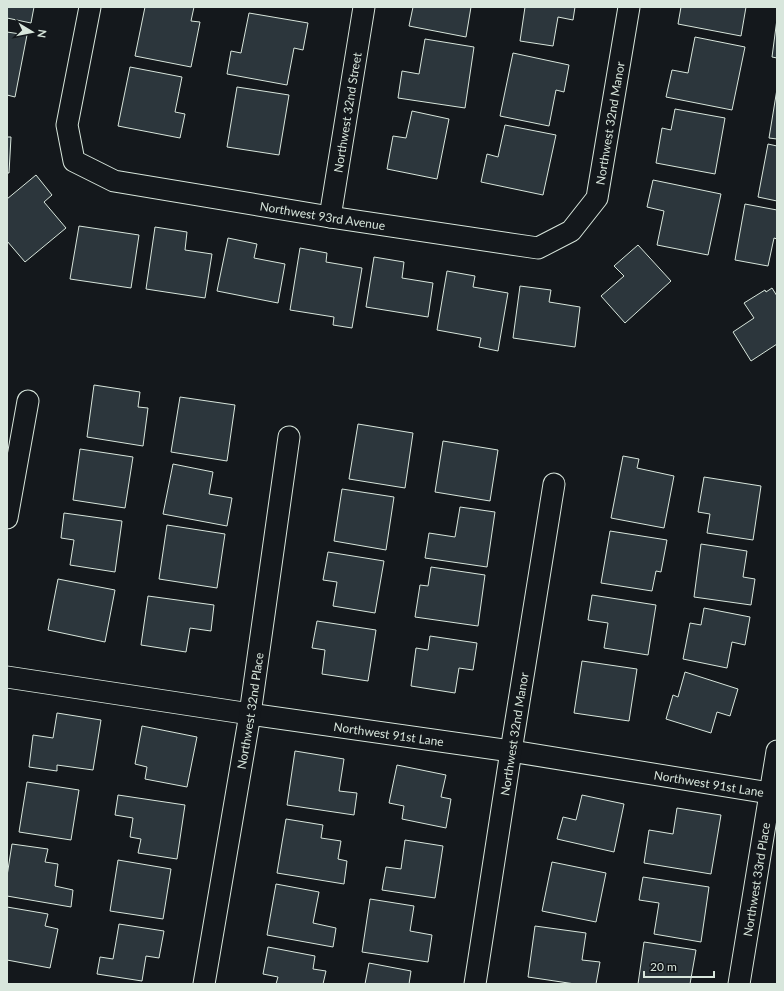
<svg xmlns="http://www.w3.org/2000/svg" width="784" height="991" font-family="Lato,sans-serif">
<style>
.building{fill:#2c363c;stroke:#d8e6dc}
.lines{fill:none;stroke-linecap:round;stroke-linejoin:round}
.minor-casing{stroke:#d8e6dc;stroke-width:23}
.minor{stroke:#14181c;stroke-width:21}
.labels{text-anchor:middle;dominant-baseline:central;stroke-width:3;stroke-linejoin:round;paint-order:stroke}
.street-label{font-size:12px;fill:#d8e6dc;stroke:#14181c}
</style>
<rect width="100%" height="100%" fill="#14181c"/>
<g class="building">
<path d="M 7,7 L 34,7 L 31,23 L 7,18 Z"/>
<path d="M 145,7 L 194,7 L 191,21 L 200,22 L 191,67 L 135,56 Z"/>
<path d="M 413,7 L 471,7 L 466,37 L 409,26 Z"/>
<path d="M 525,7 L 575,7 L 573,20 L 558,17 L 553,46 L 520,41 Z"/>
<path d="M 681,7 L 746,7 L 741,36 L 678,24 Z"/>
<path d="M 249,13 L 308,23 L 303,50 L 294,48 L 287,85 L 227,74 L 231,51 L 241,53 Z"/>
<path d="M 777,19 L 777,58 L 772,57 Z"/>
<path d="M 7,32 L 27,35 L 15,97 L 7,95 Z"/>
<path d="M 695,37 L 745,47 L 732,110 L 666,97 L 672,70 L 688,73 Z"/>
<path d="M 425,39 L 474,47 L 465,108 L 398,98 L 402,71 L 419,74 Z"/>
<path d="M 513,53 L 569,65 L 564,92 L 556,90 L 549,126 L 500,116 Z"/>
<path d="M 130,67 L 182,77 L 175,112 L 185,114 L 180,138 L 118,126 Z"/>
<path d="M 237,87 L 289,95 L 279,155 L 227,147 Z"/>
<path d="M 777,89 L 777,139 L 769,138 Z"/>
<path d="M 675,109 L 725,118 L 715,174 L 656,163 L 662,128 L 671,130 Z"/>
<path d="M 412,111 L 449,119 L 437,179 L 387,169 L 393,136 L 406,138 Z"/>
<path d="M 505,125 L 556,135 L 543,195 L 481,182 L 487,154 L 498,157 Z"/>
<path d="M 7,137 L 11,137 L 9,173 L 7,173 Z"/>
<path d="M 768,144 L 777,146 L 777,201 L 758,197 Z"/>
<path d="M 36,175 L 52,195 L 44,202 L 66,228 L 25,262 L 7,241 L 7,199 Z"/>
<path d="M 653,180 L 721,194 L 708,255 L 657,245 L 664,211 L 647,207 Z"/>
<path d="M 745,204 L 777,210 L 777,239 L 774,238 L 768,266 L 735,260 Z"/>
<path d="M 79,226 L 139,235 L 131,288 L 70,279 Z"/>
<path d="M 155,227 L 187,232 L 185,250 L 212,254 L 205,298 L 146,289 Z"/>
<path d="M 228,238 L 257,244 L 254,258 L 285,264 L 278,303 L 217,291 Z"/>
<path d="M 638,245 L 671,281 L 625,323 L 601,296 L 624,276 L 614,266 Z"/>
<path d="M 300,248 L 327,253 L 326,262 L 362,268 L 352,328 L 333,325 L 334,317 L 290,310 Z"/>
<path d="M 374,257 L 404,262 L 402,278 L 433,283 L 428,317 L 366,307 Z"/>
<path d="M 447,271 L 475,276 L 473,287 L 508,293 L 498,351 L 479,347 L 481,338 L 437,330 Z"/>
<path d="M 520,286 L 551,290 L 549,302 L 580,307 L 575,347 L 513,338 Z"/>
<path d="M 772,288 L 777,296 L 777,344 L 751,361 L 733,332 L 754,318 L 744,303 L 765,290 L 766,292 Z"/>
<path d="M 94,385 L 140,392 L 138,407 L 148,408 L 143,446 L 87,437 Z"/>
<path d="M 180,397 L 235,405 L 227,461 L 171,452 Z"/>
<path d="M 358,424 L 413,433 L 405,488 L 349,479 Z"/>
<path d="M 443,441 L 498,450 L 490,501 L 435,492 Z"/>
<path d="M 80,449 L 133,457 L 125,508 L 73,500 Z"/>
<path d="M 623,456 L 639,459 L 637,468 L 674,476 L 664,528 L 611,518 Z"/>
<path d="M 173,464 L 213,472 L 209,494 L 232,498 L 227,526 L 163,514 Z"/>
<path d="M 704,477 L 761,486 L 753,540 L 707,533 L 710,514 L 698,512 Z"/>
<path d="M 342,489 L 394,497 L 386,550 L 334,541 Z"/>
<path d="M 460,507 L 495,512 L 487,567 L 425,558 L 429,533 L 455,537 Z"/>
<path d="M 64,513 L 122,521 L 115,572 L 70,565 L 74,540 L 61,538 Z"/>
<path d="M 167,525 L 225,534 L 217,588 L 159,579 Z"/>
<path d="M 610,531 L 667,540 L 661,572 L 656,571 L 652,591 L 601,583 Z"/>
<path d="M 701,544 L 747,551 L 743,577 L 755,579 L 751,605 L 694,597 Z"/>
<path d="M 328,552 L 384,561 L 375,613 L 333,606 L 337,582 L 323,580 Z"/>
<path d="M 431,567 L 485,575 L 478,626 L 415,617 L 420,585 L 428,586 Z"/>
<path d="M 58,579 L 115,590 L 105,642 L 48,630 Z"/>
<path d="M 592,595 L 656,605 L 648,655 L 604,648 L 608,623 L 588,620 Z"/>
<path d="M 148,596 L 214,605 L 211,631 L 190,628 L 186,652 L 141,645 Z"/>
<path d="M 704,608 L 750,617 L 745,645 L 732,642 L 727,668 L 683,659 L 690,623 L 701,625 Z"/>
<path d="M 317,621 L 376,630 L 368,681 L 322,674 L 325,650 L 312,648 Z"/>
<path d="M 430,636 L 477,643 L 473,670 L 459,668 L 455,693 L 411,686 L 416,648 L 428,650 Z"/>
<path d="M 582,661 L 637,669 L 629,721 L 574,713 Z"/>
<path d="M 685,672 L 738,689 L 730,716 L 717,712 L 711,733 L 666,719 L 673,695 L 678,697 Z"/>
<path d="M 57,713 L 101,720 L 93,770 L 57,765 L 57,771 L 29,767 L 33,735 L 53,738 Z"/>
<path d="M 142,726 L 197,737 L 187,787 L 145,779 L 147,767 L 135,764 Z"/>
<path d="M 295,751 L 344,759 L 339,791 L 357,793 L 354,815 L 287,805 Z"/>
<path d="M 397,765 L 446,775 L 441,797 L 451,799 L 446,828 L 402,819 L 404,806 L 389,803 Z"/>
<path d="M 27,782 L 79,790 L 71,840 L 19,832 Z"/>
<path d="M 118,795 L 185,805 L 177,859 L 138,853 L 141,839 L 130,837 L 133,818 L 115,815 Z"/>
<path d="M 582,795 L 624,804 L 614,852 L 557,839 L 563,817 L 576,820 Z"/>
<path d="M 677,808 L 721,815 L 711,874 L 644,863 L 649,830 L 673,834 Z"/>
<path d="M 286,819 L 323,825 L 321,838 L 341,841 L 338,859 L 347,861 L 344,884 L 277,873 Z"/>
<path d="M 405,840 L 443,846 L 435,898 L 382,890 L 386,867 L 401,869 Z"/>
<path d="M 12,844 L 48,849 L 45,862 L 58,864 L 55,886 L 73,890 L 71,907 L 7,896 L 7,876 Z"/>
<path d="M 118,860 L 171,869 L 163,919 L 110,911 Z"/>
<path d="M 552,862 L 606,873 L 596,922 L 542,911 Z"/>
<path d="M 643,877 L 709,887 L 701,942 L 654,934 L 659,903 L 639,900 Z"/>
<path d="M 276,884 L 319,892 L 313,923 L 336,928 L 333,947 L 267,935 Z"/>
<path d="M 370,899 L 414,906 L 410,931 L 432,935 L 428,962 L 362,952 Z"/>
<path d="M 7,907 L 48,914 L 45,926 L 58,929 L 50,968 L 7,960 Z"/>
<path d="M 119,924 L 164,931 L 159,958 L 146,956 L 142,981 L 97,974 L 100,957 L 113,959 Z"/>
<path d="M 535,926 L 586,933 L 582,960 L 600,962 L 596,984 L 575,984 L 528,977 Z"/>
<path d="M 644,942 L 696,950 L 690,984 L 638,984 Z"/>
<path d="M 268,947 L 315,956 L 313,969 L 326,971 L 323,984 L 276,984 L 278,977 L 263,974 Z"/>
<path d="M 369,963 L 411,971 L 409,984 L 365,984 Z"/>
</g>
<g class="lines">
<g class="minor-casing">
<g id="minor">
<path id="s1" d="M 90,7 L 67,125 L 74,161 L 114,181 L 330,217 L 538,248 L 571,231 L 597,198 L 629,7"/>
<path id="s2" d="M 330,217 L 364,7"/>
<path d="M 7,518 L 28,401"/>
<path id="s3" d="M 7,677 L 250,714 L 511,751 L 770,793"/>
<path id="s4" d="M 204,984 L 250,714 L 289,437"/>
<path id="s5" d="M 475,984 L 511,751 L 554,484"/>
<path id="s6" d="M 739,984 L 777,751"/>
</g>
</g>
<use href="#minor" class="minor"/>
</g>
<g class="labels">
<g class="street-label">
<text stroke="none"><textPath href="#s2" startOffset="106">Northwest 32nd Street</textPath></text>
<text stroke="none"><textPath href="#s1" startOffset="786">Northwest 32nd Manor</textPath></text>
<text stroke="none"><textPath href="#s1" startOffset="413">Northwest 93rd Avenue</textPath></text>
<text stroke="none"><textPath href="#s4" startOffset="277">Northwest 32nd Place</textPath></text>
<text stroke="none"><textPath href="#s3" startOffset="386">Northwest 91st Lane</textPath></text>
<text stroke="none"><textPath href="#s5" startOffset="253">Northwest 32nd Manor</textPath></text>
<text stroke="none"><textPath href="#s3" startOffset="710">Northwest 91st Lane</textPath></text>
<text stroke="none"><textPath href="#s6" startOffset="106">Northwest 33rd Place</textPath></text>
</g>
</g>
<rect width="784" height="991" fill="none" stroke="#d8e6dc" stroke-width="16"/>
<g transform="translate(32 32) rotate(100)" stroke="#14181c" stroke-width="3" paint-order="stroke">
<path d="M0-3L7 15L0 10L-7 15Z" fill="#d8e6dc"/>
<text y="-6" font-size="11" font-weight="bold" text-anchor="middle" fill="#d8e6dc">N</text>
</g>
<path d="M644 971v6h70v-6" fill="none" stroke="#d8e6dc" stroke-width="2"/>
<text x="650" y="971" font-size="12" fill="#d8e6dc" stroke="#14181c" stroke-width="3" paint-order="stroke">20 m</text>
</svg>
